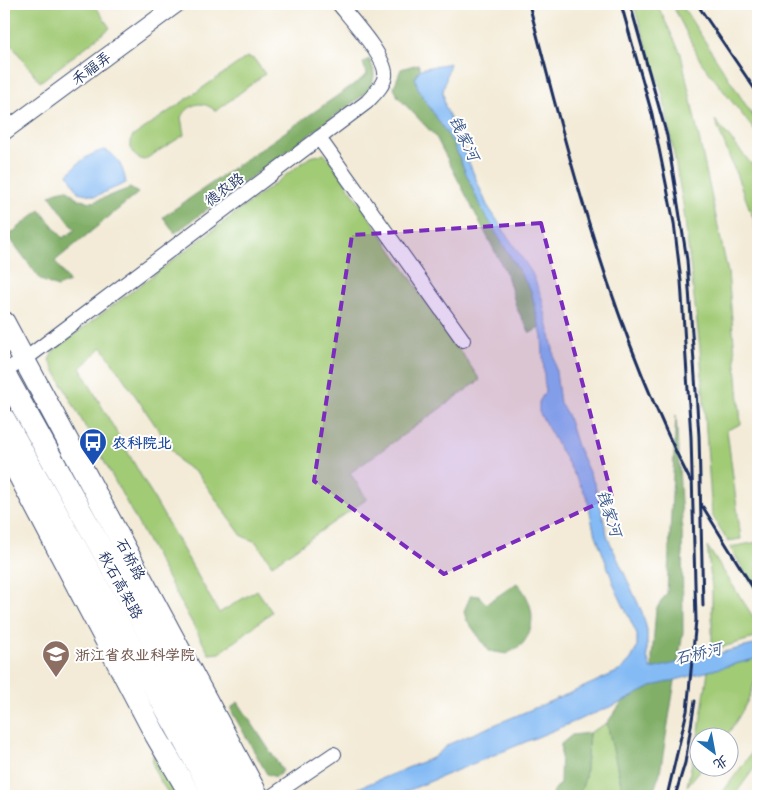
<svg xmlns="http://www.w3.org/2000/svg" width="762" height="800" font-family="Delius,'LXGW WenKai TC',sans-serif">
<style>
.green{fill:#a2cb76;stroke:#5e7d6a}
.forest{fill:#81af67;stroke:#4e6f62}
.water{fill:#85bbf4;stroke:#5075a9}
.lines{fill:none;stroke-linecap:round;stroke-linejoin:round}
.minor-casing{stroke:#3b4b70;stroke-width:16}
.tertiary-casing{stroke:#3b4b70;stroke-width:18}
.primary-casing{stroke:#3b4b70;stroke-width:23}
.trunk-casing{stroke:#3b4b70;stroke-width:24}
.minor{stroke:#fff;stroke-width:14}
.tertiary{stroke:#fff;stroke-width:16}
.primary{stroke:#fff;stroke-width:21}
.trunk{stroke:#fff;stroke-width:22}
.rail{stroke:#1b2f5e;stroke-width:3}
.marked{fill:#7b2cbf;fill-opacity:0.2;stroke:#7b2cbf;stroke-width:4;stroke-dasharray:10 6;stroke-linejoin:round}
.labels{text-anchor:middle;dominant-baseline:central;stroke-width:4;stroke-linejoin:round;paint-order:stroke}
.street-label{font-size:15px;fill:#1b2f5e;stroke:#fff}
.transit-label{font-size:15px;font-weight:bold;fill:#164399;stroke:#fff;text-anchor:start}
.education-label{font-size:15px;font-weight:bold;fill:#785e54;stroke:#fff;text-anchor:start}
.water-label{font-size:16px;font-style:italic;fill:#3b598b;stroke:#fff}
</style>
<rect width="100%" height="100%" fill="#fff"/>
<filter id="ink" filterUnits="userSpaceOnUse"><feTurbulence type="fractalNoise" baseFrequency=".02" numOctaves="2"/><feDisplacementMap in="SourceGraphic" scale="10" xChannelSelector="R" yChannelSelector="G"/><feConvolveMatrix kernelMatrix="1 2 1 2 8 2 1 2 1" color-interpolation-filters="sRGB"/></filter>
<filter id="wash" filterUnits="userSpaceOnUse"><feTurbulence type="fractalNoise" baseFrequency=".0096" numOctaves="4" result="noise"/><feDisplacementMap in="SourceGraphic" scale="20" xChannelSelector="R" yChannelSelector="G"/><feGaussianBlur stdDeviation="1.12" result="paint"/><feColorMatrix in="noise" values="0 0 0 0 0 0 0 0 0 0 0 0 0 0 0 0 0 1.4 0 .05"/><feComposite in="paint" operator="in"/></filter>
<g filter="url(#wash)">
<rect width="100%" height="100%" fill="#f3ebd7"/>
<g class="green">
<path d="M 4,4 L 94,4 L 110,28 L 40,82 L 4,35 Z"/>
<path d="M 633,4 L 657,4 L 681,54 L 728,273 L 741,424 L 727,430 L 741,539 L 728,541 L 712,515 L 700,348 L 683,204 L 663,95 Z"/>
<path d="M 672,4 L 681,4 L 758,124 L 758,135 L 701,62 Z"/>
<path d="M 247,57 L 254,59 L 265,74 L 216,111 C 202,100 192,102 181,117 L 184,135 L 144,160 C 132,157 129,149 132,137 Z"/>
<path d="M 715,120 L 758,172 L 758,254 L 754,220 Z"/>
<path d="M 324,154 L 331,161 L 480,380 L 350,473 L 367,499 L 272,565 L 256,542 L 242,536 L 198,474 L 181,463 L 102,347 L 80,368 L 219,613 L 257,590 L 272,612 L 220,653 L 209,654 L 49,360 L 54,350 L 310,157 Z"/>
<path d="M 758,542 L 758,594 L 730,547 Z"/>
<path d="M 707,546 L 758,624 L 758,637 L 712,650 L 712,588 Z"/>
<path d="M 758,658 C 758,689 742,712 726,737 L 700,738 L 700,768 L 702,768 L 687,786 L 699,731 L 708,671 Z"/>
<path d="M 607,723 L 621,784 L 621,796 L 579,796 L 585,778 L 589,733 Z"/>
<path d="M 758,744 L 758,763 L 734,796 L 720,796 Z"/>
<path d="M 156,748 L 184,796 L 170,796 C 161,781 146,765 156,748 Z"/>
</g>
<g class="forest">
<path d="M 369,59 C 377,73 375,81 366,93 L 175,233 L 163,217 L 367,75 L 363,63 Z"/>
<path d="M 418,64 L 420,69 L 415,78 L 419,90 L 453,143 L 480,206 L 531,291 L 540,328 L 530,333 L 517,309 L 507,275 L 436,137 L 398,97 L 394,87 L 401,69 Z"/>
<path d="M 130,188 L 138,193 L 55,261 L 69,282 L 57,287 L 41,280 L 8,236 L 40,210 L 63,238 L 75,230 L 50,196 L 57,191 L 67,189 L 79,200 L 93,202 Z"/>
<path d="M 676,415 L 682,520 L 683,632 L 660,773 L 652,796 L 621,796 L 621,784 L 607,723 L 622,702 L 653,685 L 652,658 L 656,609 L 667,593 Z"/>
<path d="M 517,583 C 532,599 538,622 524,642 C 521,647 512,650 507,654 L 489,651 L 466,619 L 464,611 L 471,595 L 479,596 L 486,604 Z"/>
<path d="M 238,702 L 283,771 L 276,777 L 267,774 L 232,712 L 232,707 Z"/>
<path d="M 589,733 L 585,778 L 579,796 L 550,796 L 560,783 L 561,744 L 572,735 Z"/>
</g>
<g class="water">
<path d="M 450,63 L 443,91 L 445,106 L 487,205 L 532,273 L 542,298 L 553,349 L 560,403 L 567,414 L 577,446 L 595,485 L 608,538 L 642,612 L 647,630 L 647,656 L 651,669 L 758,644 L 758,658 L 653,686 L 622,702 L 395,796 L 339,796 L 434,757 L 449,744 L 575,691 L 621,670 L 631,659 L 637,648 L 637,634 L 616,590 L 593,527 L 587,497 L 539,412 L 539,402 L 545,392 L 542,337 L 531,291 L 480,206 L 453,143 L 419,91 L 415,78 L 420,69 Z"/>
<path d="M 105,150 C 118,155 124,170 126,183 L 96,196 L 78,192 L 68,174 C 78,162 90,153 105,150 Z"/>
</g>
</g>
<g filter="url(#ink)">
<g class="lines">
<g class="minor-casing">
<g id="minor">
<path d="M 319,138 L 463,340"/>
<path d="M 4,371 L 24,360 L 367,102 C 374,94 383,87 385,76 C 388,59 350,18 339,4"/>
<path d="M 272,796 L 334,754"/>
</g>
</g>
<g class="tertiary-casing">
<path id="tertiary" d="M 4,132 L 177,4"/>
</g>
<g class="primary-casing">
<g id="primary">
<path d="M 4,322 L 258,796"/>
<path d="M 4,447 L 156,736 L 191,796"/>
</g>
</g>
<g class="trunk-casing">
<g id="trunk">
<path d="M 4,373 L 239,796"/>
<path d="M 4,419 L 215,796"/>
</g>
</g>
<use href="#minor" class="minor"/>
<use href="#tertiary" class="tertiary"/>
<use href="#primary" class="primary"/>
<use href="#trunk" class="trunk"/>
<g class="rail">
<path d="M 529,4 C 571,167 613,331 691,482"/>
<path d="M 621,4 L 652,114 L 674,223 L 681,281 L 691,437 L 696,620 L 687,711 L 667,796"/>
<path d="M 630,4 L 667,136 L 687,260 L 699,436 L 703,606"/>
<path d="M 697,4 L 758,94"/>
<path d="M 703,507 L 758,596"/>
<path d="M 675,796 L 685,763 L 695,701"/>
</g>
</g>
</g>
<path class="marked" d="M 541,223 L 612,497 L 444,574 L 314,481 L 352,235 Z"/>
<defs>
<g id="bus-pin" transform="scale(1.4375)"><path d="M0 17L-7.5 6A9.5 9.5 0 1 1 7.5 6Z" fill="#1a4fb4" stroke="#fff"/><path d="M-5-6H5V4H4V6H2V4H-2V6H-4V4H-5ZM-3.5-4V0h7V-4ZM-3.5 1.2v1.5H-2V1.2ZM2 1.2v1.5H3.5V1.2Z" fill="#fff"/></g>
<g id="university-pin" transform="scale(1.4375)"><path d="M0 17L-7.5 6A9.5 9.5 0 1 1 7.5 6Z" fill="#8d6e63" stroke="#fff"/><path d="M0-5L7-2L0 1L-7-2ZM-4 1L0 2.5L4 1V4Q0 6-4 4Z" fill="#fff"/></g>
</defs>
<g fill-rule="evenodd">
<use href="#bus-pin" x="93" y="442"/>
<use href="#university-pin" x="56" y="654"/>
</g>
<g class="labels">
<g class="street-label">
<text transform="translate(91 68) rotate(-36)">禾福弄</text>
<text transform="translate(224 189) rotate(-37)">德农路</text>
<text transform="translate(131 559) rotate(62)">石桥路</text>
<text transform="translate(121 585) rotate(61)">秋石高架路</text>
</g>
<g class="transit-label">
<text x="112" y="442">农科院北</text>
</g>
<g class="education-label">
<text x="75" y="654">浙江省农业科学院</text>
</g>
<g class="water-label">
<text transform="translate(465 138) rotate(64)">钱家河</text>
<text transform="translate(610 513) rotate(72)">钱家河</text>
<text transform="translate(698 653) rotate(-13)">石桥河</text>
</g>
</g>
<rect width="762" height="800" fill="none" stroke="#fff" stroke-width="20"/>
<g transform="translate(714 752) rotate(148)"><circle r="24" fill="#ffffff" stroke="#a4acbf"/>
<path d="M0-4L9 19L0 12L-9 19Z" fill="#1f6fb2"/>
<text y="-8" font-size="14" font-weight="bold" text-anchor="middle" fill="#1b2f5e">北</text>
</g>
</svg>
